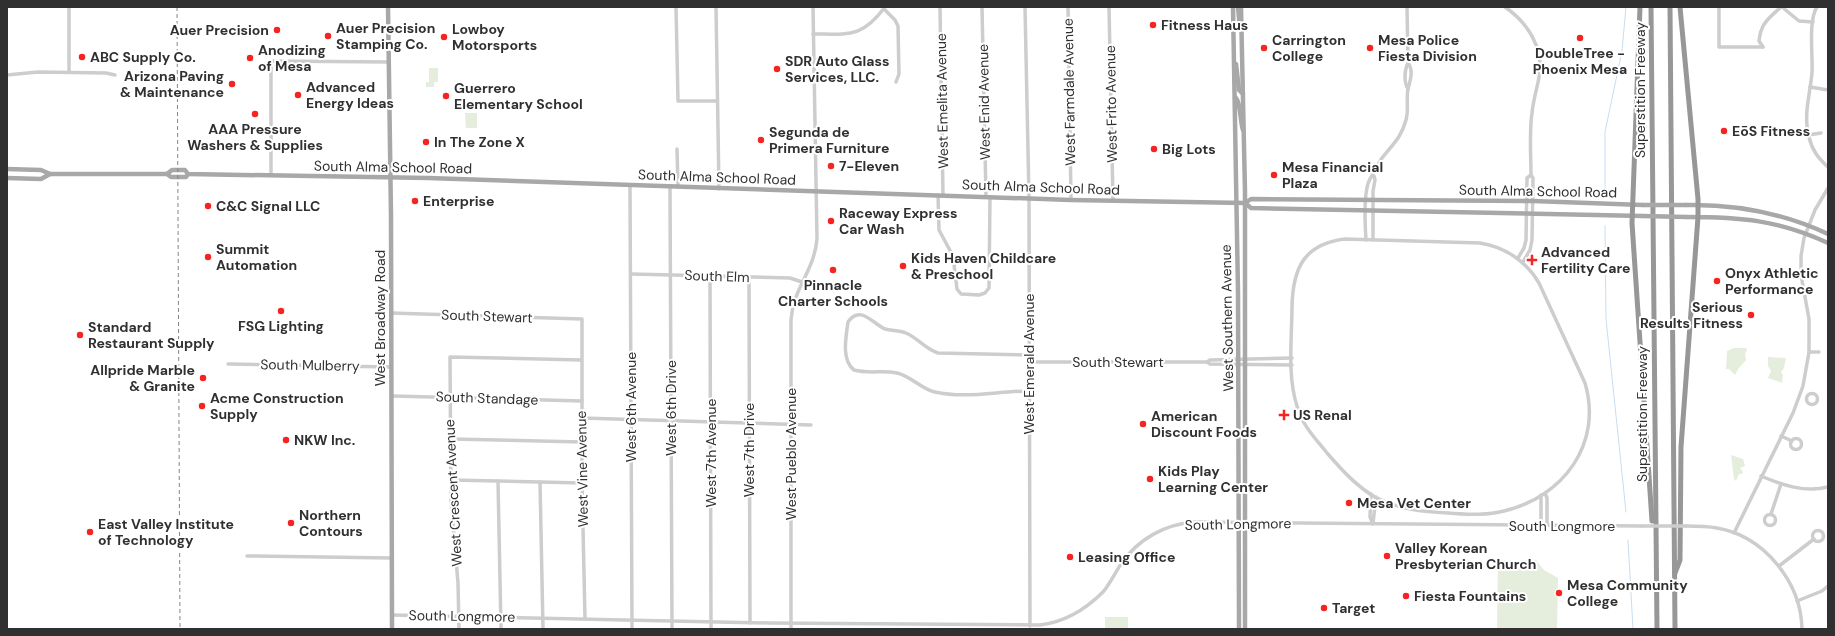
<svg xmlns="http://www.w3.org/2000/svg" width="1835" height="636" font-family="'DM Sans',sans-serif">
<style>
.green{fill:#e5eedd}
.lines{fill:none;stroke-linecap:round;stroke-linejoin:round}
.stream{stroke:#c8ddf0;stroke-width:1}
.minor{stroke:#cdcdcd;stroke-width:3.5}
.major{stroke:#a8a8a8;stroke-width:4.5}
.highway{stroke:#979797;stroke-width:5}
.rail{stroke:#858585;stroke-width:1;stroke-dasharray:4 3;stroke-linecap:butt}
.minor-bridge{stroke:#cdcdcd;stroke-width:3.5}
.major-bridge{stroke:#a8a8a8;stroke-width:4.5}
.poi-dot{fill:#f62323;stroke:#fff;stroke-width:1.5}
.labels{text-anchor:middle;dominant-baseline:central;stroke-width:4;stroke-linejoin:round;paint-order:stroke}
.poi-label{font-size:14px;font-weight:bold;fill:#303030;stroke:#fff;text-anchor:start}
.street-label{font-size:14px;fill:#303030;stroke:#fff}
</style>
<rect width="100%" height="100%" fill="#fff"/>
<g class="green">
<path d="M 429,68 L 438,68 L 438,82 L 434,82 L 434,87 L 426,87 L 426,82 L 429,82 Z"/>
<path d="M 465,113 L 477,113 L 477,128 L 466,128 Z"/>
<path d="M 1734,348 L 1746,348 L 1747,350 L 1745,354 L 1746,360 L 1738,369 L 1735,375 L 1729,369 L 1726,369 L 1727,351 Z"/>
<path d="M 1768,357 L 1786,358 L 1784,368 L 1781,372 L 1783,375 L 1782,383 L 1768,378 L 1771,371 L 1768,366 Z"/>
<path d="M 1731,455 L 1743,459 L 1745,466 L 1740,468 L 1743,472 L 1742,474 L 1739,474 L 1736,481 L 1734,479 Z"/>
<path d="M 1501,560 L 1536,560 L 1544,570 L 1558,578 L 1557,629 L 1497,629 L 1498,563 Z"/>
<rect x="1105" y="617" width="23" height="12"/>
</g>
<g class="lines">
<g class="stream">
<path d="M 1605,195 L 1605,132 L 1622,51 L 1626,7"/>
<path d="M 1605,226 L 1606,319 L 1626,512"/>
<path d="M 1628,540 L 1633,629"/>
</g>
<g class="minor">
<path d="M 69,7 L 69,72"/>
<path d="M 676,7 L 678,101 L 717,101"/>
<path d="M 716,7 L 719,189"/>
<path d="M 940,7 L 943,195"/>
<path d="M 982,7 L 986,197"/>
<path d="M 1025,7 L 1029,198 L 1030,626"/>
<path d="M 1068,7 L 1071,200"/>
<path d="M 1109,7 L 1113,201"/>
<path d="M 1407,7 L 1408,63 C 1404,71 1404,82 1408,89"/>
<path d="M 1505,7 C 1528,23 1544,48 1539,77 C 1537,89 1533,101 1532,113 C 1529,133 1531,155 1531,175 L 1533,178 L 1532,240 L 1530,250 L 1523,262"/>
<path d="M 1719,7 L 1719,47 L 1763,47"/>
<path d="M 1782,7 L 1799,21 L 1813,22"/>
<path d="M 1817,7 C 1808,20 1813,56 1812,73 C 1810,95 1803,115 1809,137 C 1812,150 1818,158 1828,167"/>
<path d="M 884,9 L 895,20 L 898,26 L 899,74 L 896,82"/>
<path d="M 813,34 C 849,34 862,38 885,7"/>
<path d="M 1763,47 L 1759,41 C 1761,23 1768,19 1781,7"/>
<path d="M 7,75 L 38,72 L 106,73 L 115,75"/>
<path d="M 1810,87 L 1828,90"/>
<path d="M 1808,135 L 1821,133"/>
<path d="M 677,149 L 678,187"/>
<path d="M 271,175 L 271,61 L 389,62"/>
<path d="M 630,185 L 632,629"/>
<path d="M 670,187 L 672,629"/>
<path d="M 938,195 L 939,230 L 953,256 L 957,289 L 961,294 L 979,295 L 985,293 L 989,288 L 990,197"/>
<path d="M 1345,239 L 1480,243 C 1505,247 1526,261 1539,283 L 1585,383 C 1603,444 1563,497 1504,511 C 1485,516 1466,514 1448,513 C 1422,512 1398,509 1375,497 C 1356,486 1341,469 1327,453 C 1315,438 1302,425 1297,406 C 1287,375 1292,338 1292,306 C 1293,268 1304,244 1345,239 Z"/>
<path d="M 1366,240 C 1365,225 1363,191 1370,179 C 1374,172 1378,164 1382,158 C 1393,144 1401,138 1406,120 C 1409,110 1406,99 1408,89 C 1410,81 1414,71 1408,63"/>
<path d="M 1373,240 L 1373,191 L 1375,180 L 1374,176"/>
<path d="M 1518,258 L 1524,248 L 1526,240 L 1527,178 L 1531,175"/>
<path d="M 631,274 L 790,278 L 802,282"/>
<path d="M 710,276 L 711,629"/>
<path d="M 749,277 L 750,623"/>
<path d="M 391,313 L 582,319 L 582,483 L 585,618"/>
<path d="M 1809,352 L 1819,352"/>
<path d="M 1029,355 L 938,353 C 925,349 918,338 906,333 C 899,330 892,331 885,329 C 873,324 860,304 848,322 C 846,337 841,360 854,370 C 868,374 883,370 897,373 C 911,376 921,389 935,392 C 966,399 998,391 1029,391"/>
<path d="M 1029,362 L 1207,362 L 1210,364 L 1292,365"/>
<path d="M 1207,362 L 1210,360 L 1292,358"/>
<path d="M 228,364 L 391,367"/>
<circle cx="1812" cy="399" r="5.5"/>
<path d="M 392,396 L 582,401"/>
<path d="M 582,418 L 811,425"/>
<path d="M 1781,436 L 1792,441"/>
<circle cx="1796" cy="444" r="5.5"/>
<path d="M 450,439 L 582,442"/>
<path d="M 1761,476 C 1782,485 1805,493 1828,487"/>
<path d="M 450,480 L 582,483"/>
<path d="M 498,481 L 501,629"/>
<path d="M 540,482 L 543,629"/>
<path d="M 1545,493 L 1547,498 L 1547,526"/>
<path d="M 1371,494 L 1370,517 L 1373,524"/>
<path d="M 1541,495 L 1541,526"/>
<path d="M 1771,514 L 1781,484"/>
<circle cx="1770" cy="520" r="5.5"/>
<path d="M 1373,523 L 1376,497"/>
<path d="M 1686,526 C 1696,526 1706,526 1717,528 C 1764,536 1801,582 1802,629"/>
<circle cx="1818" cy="536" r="5.5"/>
<path d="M 1734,533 L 1793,413 L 1803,386 L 1809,352 L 1809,319 L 1801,275 L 1801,256 L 1804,238 L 1815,210 L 1828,188"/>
<path d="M 247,556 L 392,558"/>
<path d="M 1779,566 L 1814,539"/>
<path d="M 1797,601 L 1822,591 L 1828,586"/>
<path d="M 392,615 L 769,623 L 1040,625 C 1065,622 1085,610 1103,592 C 1110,584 1115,573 1121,564 C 1138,539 1165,524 1195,522 L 1642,526"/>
<path d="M 459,629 L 458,583 L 451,500 L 450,357 L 581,360"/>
<path d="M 791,629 L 791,320 C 793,288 814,272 817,239 L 813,7"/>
</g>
<g class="major">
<path d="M 388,7 L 391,216 L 392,629"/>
<path d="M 1233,7 L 1238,292 L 1239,629"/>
<path d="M 1238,7 L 1240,29"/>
<path d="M 1241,7 L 1245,192 L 1245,629"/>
<path d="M 1236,64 L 1239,90 L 1243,94"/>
<path d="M 1235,97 C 1241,102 1240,122 1243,130"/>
<path d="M 7,169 L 41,170 L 50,174 L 167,174 L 172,170 L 185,170 L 188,174 L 428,178 L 1071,200 L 1245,203 L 1251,199 L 1533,201 L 1643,205"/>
<path d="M 167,174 L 171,177 L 186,177 L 188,174"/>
<path d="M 7,178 L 41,179 L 50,174"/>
<path d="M 1245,203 L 1251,208 L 1643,216"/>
<path d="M 1686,205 C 1736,204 1783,213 1828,234"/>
<path d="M 1686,217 C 1741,217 1778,220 1828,243"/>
</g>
<g class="highway">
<path d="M 1640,7 L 1632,223 L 1652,521"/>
<path d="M 1651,7 L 1657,629"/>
<path d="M 1670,7 L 1675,629"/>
<path d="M 1675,573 L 1680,560 L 1681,447 L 1698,217 L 1698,199 L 1680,7"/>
</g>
<path class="rail" d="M 177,7 L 180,629"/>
<path class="minor-bridge" d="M 1642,526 L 1686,526"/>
<g class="major-bridge">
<path d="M 1643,205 L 1686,205"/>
<path d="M 1643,216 L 1686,217"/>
</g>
</g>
<g class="poi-dot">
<circle cx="1153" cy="25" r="4"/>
<circle cx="277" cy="30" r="4"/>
<circle cx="328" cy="36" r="4"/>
<circle cx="444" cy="37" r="4"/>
<circle cx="1580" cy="38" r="4"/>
<circle cx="1264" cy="48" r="4"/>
<circle cx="1370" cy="48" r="4"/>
<circle cx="82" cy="57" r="4"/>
<circle cx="250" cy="58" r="4"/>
<circle cx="777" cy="69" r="4"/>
<circle cx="232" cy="84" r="4"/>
<circle cx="298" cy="95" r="4"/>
<circle cx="446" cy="96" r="4"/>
<circle cx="255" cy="114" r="4"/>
<circle cx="1724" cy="131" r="4"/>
<circle cx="761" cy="140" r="4"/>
<circle cx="426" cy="142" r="4"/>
<circle cx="1154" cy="149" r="4"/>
<circle cx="831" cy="166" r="4"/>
<circle cx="1274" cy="175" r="4"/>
<circle cx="415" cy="201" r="4"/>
<circle cx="208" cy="206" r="4"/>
<circle cx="831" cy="221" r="4"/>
<circle cx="208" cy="257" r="4"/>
<path d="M1530 254h4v4h4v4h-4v4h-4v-4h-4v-4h4z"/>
<circle cx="903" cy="266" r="4"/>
<circle cx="833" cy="270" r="4"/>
<circle cx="1717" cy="281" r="4"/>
<circle cx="281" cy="311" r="4"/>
<circle cx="1751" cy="315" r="4"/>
<circle cx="80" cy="335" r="4"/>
<circle cx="203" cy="378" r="4"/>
<circle cx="202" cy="406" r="4"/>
<path d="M1282 409h4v4h4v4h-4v4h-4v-4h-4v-4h4z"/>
<circle cx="1143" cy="424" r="4"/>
<circle cx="286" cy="440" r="4"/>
<circle cx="1150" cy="479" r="4"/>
<circle cx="1349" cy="503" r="4"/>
<circle cx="291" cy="523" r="4"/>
<circle cx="90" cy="532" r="4"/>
<circle cx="1387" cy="556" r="4"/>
<circle cx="1070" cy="557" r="4"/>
<circle cx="1559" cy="593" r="4"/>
<circle cx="1406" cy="596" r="4"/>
<circle cx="1324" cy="608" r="4"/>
</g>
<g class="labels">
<g class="poi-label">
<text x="1161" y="25">Fitness Haus</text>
<text x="336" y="28">Auer Precision<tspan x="336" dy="16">Stamping Co.</tspan></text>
<text x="452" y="29">Lowboy<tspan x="452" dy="16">Motorsports</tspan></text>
<text x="269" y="30" text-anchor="end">Auer Precision</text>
<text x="1272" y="40">Carrington<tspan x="1272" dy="16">College</tspan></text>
<text x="1378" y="40">Mesa Police<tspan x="1378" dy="16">Fiesta Division</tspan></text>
<text x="258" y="50">Anodizing<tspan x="258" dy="16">of Mesa</tspan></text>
<text x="1580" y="53" text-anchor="middle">DoubleTree -<tspan x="1580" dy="16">Phoenix Mesa</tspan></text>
<text x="90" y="57">ABC Supply Co.</text>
<text x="785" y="61">SDR Auto Glass<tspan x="785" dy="16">Services, LLC.</tspan></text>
<text x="224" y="76" text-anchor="end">Arizona Paving<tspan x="224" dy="16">&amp; Maintenance</tspan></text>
<text x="306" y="87">Advanced<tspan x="306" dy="16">Energy Ideas</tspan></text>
<text x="454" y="88">Guerrero<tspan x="454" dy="16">Elementary School</tspan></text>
<text x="255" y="129" text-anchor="middle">AAA Pressure<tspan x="255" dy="16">Washers &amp; Supplies</tspan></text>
<text x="1732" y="131">EōS Fitness</text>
<text x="769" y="132">Segunda de<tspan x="769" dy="16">Primera Furniture</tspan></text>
<text x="434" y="142">In The Zone X</text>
<text x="1162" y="149">Big Lots</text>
<text x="839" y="166">7-Eleven</text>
<text x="1282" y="167">Mesa Financial<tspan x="1282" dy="16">Plaza</tspan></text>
<text x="423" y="201">Enterprise</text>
<text x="216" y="206">C&amp;C Signal LLC</text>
<text x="839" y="213">Raceway Express<tspan x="839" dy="16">Car Wash</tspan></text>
<text x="216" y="249">Summit<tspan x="216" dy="16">Automation</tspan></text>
<text x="1541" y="252">Advanced<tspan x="1541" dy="16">Fertility Care</tspan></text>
<text x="911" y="258">Kids Haven Childcare<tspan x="911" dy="16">&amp; Preschool</tspan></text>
<text x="1725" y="273">Onyx Athletic<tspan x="1725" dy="16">Performance</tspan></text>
<text x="833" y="285" text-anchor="middle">Pinnacle<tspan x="833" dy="16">Charter Schools</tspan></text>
<text x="1743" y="307" text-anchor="end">Serious<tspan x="1743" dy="16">Results Fitness</tspan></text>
<text x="281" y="326" text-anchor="middle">FSG Lighting</text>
<text x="88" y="327">Standard<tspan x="88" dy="16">Restaurant Supply</tspan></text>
<text x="195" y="370" text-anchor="end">Allpride Marble<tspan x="195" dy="16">&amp; Granite</tspan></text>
<text x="210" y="398">Acme Construction<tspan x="210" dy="16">Supply</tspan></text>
<text x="1293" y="415">US Renal</text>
<text x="1151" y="416">American<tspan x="1151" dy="16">Discount Foods</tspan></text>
<text x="294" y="440">NKW Inc.</text>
<text x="1158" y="471">Kids Play<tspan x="1158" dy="16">Learning Center</tspan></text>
<text x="1357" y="503">Mesa Vet Center</text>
<text x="299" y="515">Northern<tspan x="299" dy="16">Contours</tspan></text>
<text x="98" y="524">East Valley Institute<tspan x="98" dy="16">of Technology</tspan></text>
<text x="1395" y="548">Valley Korean<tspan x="1395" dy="16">Presbyterian Church</tspan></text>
<text x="1078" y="557">Leasing Office</text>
<text x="1567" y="585">Mesa Community<tspan x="1567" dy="16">College</tspan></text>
<text x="1414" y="596">Fiesta Fountains</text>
<text x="1332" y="608">Target</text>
</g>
<g class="street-label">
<text transform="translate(1640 90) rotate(-90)">Superstition Freeway</text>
<text transform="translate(1069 92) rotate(-91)">West Farmdale Avenue</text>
<text transform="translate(942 101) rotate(-91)">West Emelita Avenue</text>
<text transform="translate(984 102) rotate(-91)">West Enid Avenue</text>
<text transform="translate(1111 104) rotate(-91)">West Frito Avenue</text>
<text transform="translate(393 167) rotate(1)">South Alma School Road</text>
<text transform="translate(717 177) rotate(2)">South Alma School Road</text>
<text transform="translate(1041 187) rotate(2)">South Alma School Road</text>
<text transform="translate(1538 191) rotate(1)">South Alma School Road</text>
<text transform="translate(717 276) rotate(2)">South Elm</text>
<text transform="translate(487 316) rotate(2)">South Stewart</text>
<text transform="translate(380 318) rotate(-90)">West Broadway Road</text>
<text transform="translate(1227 318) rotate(-91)">West Southern Avenue</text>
<text x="1118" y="362">South Stewart</text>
<text transform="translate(1029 364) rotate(-90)">West Emerald Avenue</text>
<text transform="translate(310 365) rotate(1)">South Mulberry</text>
<text transform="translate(487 398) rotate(2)">South Standage</text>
<text transform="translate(631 407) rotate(-90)">West 6th Avenue</text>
<text transform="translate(671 408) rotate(-90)">West 6th Drive</text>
<text transform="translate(1642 414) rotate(-90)">Superstition Freeway</text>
<text transform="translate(749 450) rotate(-90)">West 7th Drive</text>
<text transform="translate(711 453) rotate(-90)">West 7th Avenue</text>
<text transform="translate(791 454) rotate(-90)">West Pueblo Avenue</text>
<text transform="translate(582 469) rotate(-91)">West Vine Avenue</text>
<text transform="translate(453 493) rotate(-93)">West Crescent Avenue</text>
<text transform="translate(1238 524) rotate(-1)">South Longmore</text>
<text x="1562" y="526">South Longmore</text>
<text transform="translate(462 616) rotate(1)">South Longmore</text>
</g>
</g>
<rect width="1835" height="636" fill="none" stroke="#303030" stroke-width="16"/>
</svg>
